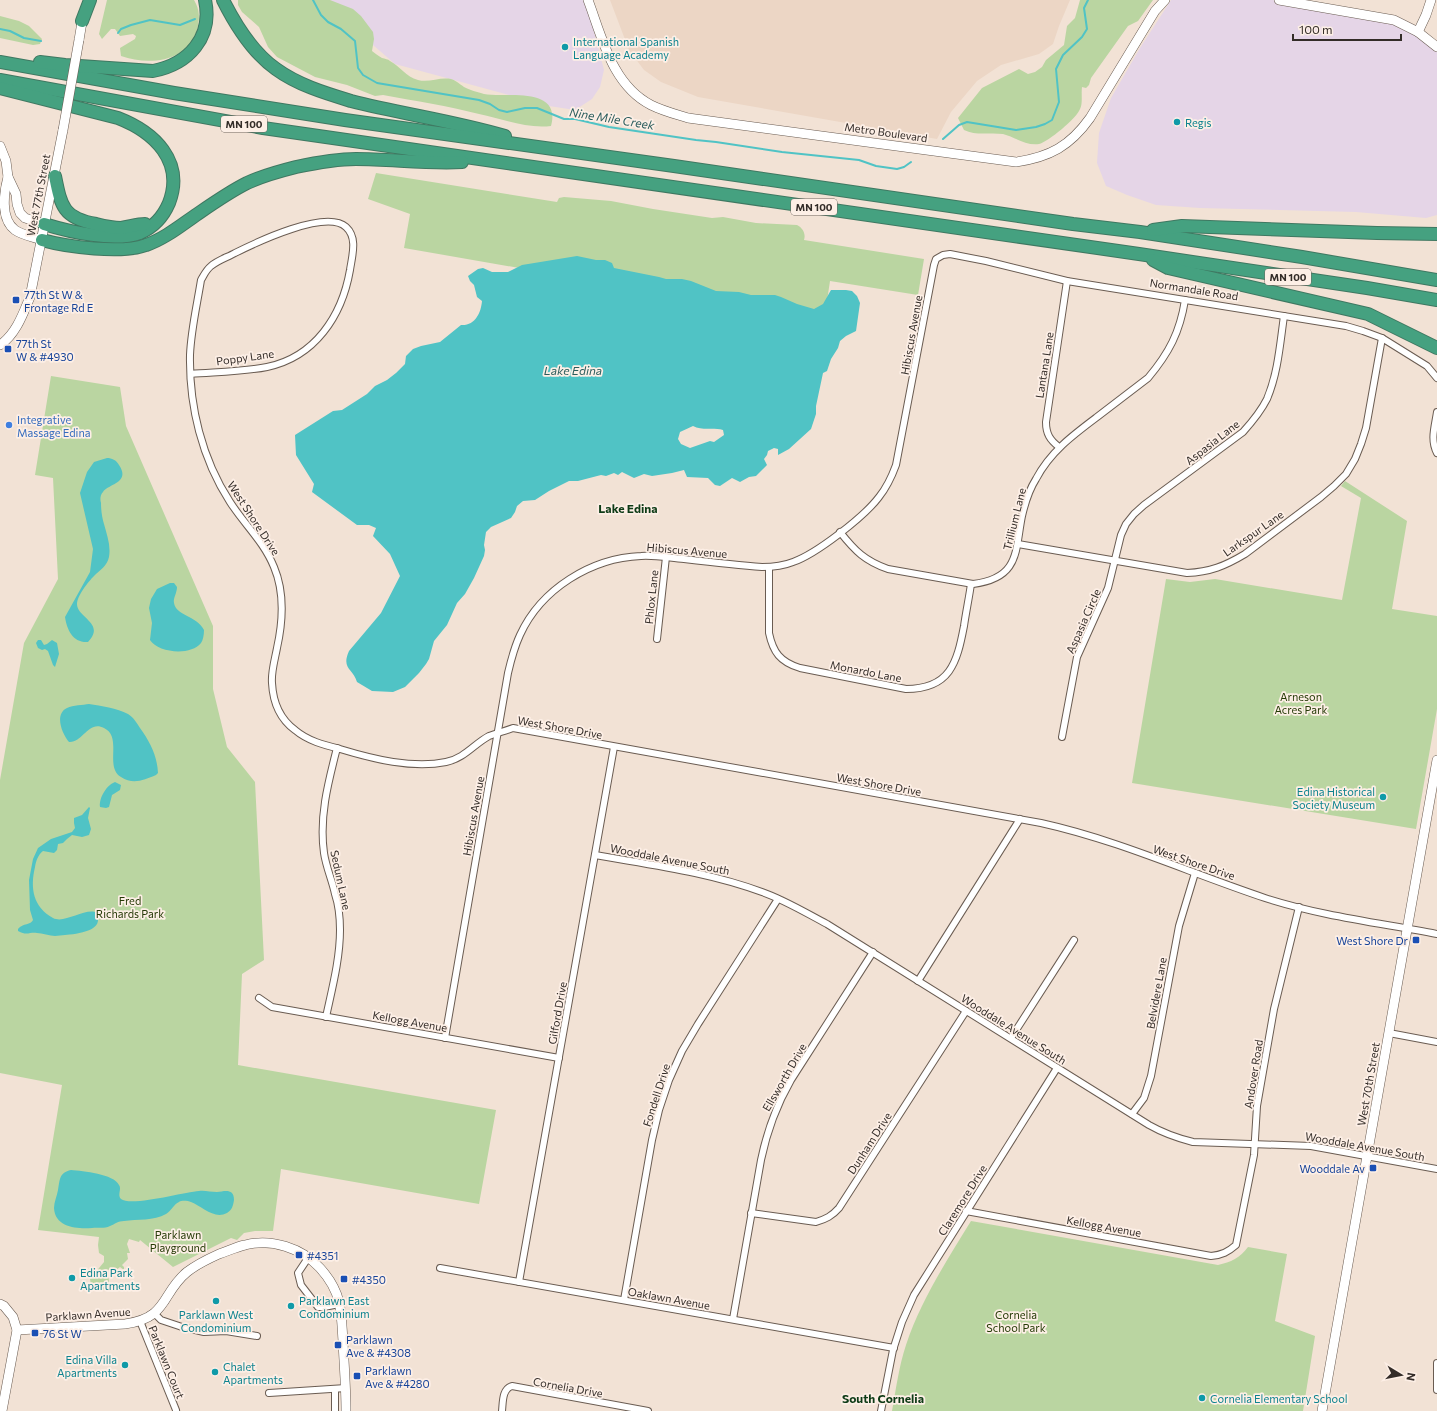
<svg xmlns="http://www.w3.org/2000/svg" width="1437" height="1411" font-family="Commissioner,sans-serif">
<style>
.commercial{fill:#e5d5e7}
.built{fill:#ecd6c5}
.green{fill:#bad5a1}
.water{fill:#50c3c5;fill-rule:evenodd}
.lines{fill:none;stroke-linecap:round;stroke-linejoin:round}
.stream{stroke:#50c3c5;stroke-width:2}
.street-casing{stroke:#6a5c52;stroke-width:8}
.secondary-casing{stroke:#6a5c52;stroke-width:10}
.highway-casing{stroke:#3f7861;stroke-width:14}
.street{stroke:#fff;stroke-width:6}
.secondary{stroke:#fff;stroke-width:9}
.highway{stroke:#45a180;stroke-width:12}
.secondary-bridge-casing{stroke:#6a5c52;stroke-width:10;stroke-linecap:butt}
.secondary-bridge{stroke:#fff;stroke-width:9}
.culture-dot{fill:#0f9aa8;stroke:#fdefe6;stroke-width:1.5}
.transit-dot{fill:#1a4fb4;stroke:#fdefe6;stroke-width:1.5}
.shop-dot{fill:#3f7fe0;stroke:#fdefe6;stroke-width:1.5}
.labels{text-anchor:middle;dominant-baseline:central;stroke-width:3.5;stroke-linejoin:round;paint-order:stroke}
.shield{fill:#fdefe6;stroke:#706661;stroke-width:1}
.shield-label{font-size:10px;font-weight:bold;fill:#332c28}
.culture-label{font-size:11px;fill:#0d838f;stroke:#fdefe6;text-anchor:start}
.street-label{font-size:11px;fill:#332c28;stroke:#fdefe6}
.transit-label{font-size:11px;fill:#164399;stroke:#fdefe6;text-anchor:start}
.shop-label{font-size:11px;fill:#366cbe;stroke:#fdefe6;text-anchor:start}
.park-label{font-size:11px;fill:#253a06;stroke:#fdefe6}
.water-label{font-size:12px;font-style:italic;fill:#2b5d5d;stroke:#fdefe6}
.neighbourhood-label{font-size:12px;font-weight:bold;fill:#0e3b16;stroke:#fdefe6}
</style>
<rect width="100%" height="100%" fill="#f2e2d5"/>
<g class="commercial">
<path d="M 330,0 L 583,0 L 590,16 L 604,70 L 600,87 L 592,99 L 575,110 L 549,106 L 395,64 L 373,45 L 371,30 Z"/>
<path d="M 1171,0 L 1273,0 L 1378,17 L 1409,26 L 1437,47 L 1437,215 L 1426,218 L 1356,212 L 1200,208 L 1156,205 L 1127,195 L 1106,186 L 1097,163 L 1099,133 L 1111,98 L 1140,48 Z"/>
</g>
<path class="built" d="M 610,0 L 1070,0 L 1059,26 L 1053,44 L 1039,54 L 1001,65 L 977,81 L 951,112 L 937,139 L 698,97 L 661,82 L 644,70 L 629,50 Z"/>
<g class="green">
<path d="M 107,0 L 194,0 C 200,10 200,19 197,30 C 187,62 149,66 121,56 L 120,48 L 135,39 L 136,36 L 133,34 L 120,36 L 115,29 L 111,29 L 102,39 L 99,34 Z"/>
<path d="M 238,0 L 330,0 L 353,9 L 361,16 L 373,32 L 374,39 L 372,51 C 375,53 378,56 382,58 C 385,59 388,59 390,61 C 400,66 406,77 418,80 C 429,83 439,77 451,79 C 455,80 460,84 464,87 C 469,90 478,92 484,94 C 504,98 562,85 551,126 C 527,129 503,119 479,114 C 448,106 416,101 383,95 L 375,96 L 347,85 L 315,77 L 277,57 L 268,47 L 259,27 L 242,12 L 238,5 Z"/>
<path d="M 1080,0 L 1153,0 L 1138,21 L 1128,26 L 1091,78 L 1089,85 L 1086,88 L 1082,87 C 1081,94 1083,103 1080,109 C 1077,118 1048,142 1039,144 C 1026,146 1015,137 1003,134 C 990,132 976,136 964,130 L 958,118 L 982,88 L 1019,69 L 1028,74 L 1035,72 L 1042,67 L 1046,60 L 1064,45 L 1067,26 L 1075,18 Z"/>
<path d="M 0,16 L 19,21 L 29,26 L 42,39 L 40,44 L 33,45 L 0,38 Z"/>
<path d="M 376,173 L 557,202 L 559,198 L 564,197 L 611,201 L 653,209 L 712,218 L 723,217 L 756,223 L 797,225 C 803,228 806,234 804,240 L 924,259 L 918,295 L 830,281 L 824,321 L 404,248 L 410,214 L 368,199 Z"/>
<path d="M 51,376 L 120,387 L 126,426 L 213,626 L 213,689 L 227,747 L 255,782 L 264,960 L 242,974 L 238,1065 L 496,1110 L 479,1204 L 281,1169 L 273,1231 L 255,1231 L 244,1233 L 237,1240 L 231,1238 L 173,1267 L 140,1240 L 139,1242 L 129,1239 L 127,1244 L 130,1253 L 127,1253 L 128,1259 L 122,1265 L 124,1267 L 124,1270 L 120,1267 L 115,1271 L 105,1269 C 108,1278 111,1278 107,1289 L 101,1290 L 91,1285 L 90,1279 L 104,1262 L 104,1256 L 99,1253 L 98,1245 L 99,1237 L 38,1230 L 62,1085 L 0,1073 L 0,780 L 24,643 L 58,579 L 53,478 L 35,475 Z"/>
<path d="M 1345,481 L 1407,521 L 1392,609 L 1437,616 L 1437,709 L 1416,829 L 1132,783 L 1166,579 L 1190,582 L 1215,579 L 1342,600 L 1361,498 L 1341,486 Z"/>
<path d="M 971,1221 L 1218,1265 C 1231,1262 1240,1258 1248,1247 L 1287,1254 L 1275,1321 L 1315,1336 L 1303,1411 L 892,1411 C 896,1389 899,1366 906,1345 C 921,1300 946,1262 971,1221 Z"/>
</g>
<g class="water">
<path d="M 577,256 L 596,260 L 605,260 L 612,263 L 614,268 L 659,277 L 666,279 L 682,279 L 691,281 L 716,291 L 739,292 L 751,295 L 775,295 L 781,297 L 797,304 L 814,309 L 823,304 L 831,290 L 846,290 L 852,291 L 857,296 L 860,303 L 856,331 L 846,336 L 840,341 L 838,348 L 831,359 L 827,371 L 823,373 L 816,406 L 816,414 L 811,429 L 789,449 L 778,455 L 778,449 L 774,448 L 768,451 L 767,455 L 764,459 L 767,465 L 756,476 L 749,477 L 740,482 L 732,478 L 720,486 L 715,485 L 708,478 L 687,477 L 684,470 L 672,473 L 652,476 L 644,474 L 634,478 L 622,472 L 618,475 L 614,473 L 606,476 L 601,475 L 578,481 L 569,481 L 549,491 L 535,500 L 523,501 L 517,506 L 515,512 L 511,518 L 491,527 L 486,532 L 484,545 L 485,550 L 484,556 L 474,578 L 465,594 L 457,603 L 447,625 L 434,641 L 429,659 L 426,664 L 419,673 L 405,687 L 393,692 L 372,691 L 357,682 C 353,668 341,669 349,651 L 381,613 L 400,576 L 390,554 L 373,536 L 376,528 L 369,525 L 357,525 L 312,492 L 314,484 L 296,455 L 295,435 L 333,411 L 342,410 L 367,394 L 375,386 L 387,380 L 396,373 L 405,364 L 406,356 L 413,349 L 421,346 L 440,342 L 461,325 C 475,326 481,313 482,301 L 477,297 L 474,285 L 470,281 L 468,276 L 478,269 L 483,268 L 492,272 L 508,272 L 522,265 ZM 693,426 C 702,431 713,427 723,430 L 724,435 L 714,442 L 710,441 L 690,448 L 681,444 L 678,439 L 680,432 Z"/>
<path d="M 107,458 C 112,458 116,460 119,465 C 131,483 108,484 103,492 C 100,495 100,500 101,503 C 101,510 102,518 104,524 C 107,535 111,546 109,557 C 107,566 100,570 94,576 C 88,582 77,596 77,604 C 77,618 106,623 88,642 C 73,643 67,630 65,617 L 90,572 L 93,549 L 80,493 L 87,472 L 94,462 Z"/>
<path d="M 170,583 L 174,583 L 177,587 C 177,593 173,598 174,603 C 176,616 196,615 204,630 C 204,635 203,640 201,643 C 191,656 158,653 150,640 L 152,623 L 149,608 L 151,599 L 157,589 Z"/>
<path d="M 38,640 L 41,640 L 44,645 L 47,644 L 52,640 L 57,643 L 59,654 L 55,667 L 53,665 L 48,651 L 45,649 L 42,650 L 38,648 L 36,643 Z"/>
<path d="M 89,704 C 101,706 117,708 128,714 C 134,718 136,722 140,728 C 150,742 157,755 158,773 L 156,775 C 144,780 133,785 121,777 C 104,767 123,737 104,728 C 88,720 83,743 69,742 C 62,734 54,714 67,708 C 73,705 83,705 89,704 Z"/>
<path d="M 115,782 L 121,785 L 120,790 L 112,795 L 109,807 L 106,808 L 100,807 C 99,797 107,785 115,782 Z"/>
<path d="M 89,807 L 90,808 L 88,818 L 91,829 L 89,835 L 82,837 L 72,835 L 67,839 L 63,843 L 58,844 L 57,850 L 54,853 L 43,851 C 38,855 36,861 35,867 C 30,888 33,907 53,918 C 64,924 83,909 95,912 C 108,931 76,934 65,935 C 62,935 58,936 55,936 C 50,936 42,933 37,933 C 29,932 27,936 18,931 L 18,929 C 23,923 31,925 33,920 L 30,910 L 29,880 L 33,859 L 38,848 L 51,839 L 72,832 L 75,828 L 74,823 L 74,818 L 82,815 Z"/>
<path d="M 71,1170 C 83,1171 114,1174 119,1185 C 122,1189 117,1195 121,1199 C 131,1207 184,1192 199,1191 C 204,1190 211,1192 217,1192 C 225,1191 234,1188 234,1200 C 233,1206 232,1210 227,1213 C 214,1220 202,1206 191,1202 C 188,1201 182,1200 179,1202 C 174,1204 171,1211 166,1214 C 154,1221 137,1219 124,1221 C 118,1221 115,1224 110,1226 C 104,1229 98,1227 92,1228 C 78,1229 55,1228 54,1208 C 54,1202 57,1196 58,1190 C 60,1179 59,1173 71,1170 Z"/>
</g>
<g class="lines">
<g class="stream">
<path d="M 313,0 L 321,15 L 328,22 L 341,29 L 355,41 L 358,68 L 363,75 L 377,83 L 479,100 L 490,104 L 499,110 L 507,112 L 525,108 L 537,108 L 564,119 L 575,119 L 609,127 L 696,140 L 716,142 L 782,152 L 859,160 L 876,166 L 897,169 L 904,167 L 911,162"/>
<path d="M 0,29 L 10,31 L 24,38 L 41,41"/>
<path d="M 118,33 L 121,29 L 131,25 L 150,20 L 180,25 L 195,19"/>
<path d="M 943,139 L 959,125 L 967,122 L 1016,130 L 1036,127 L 1045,124 L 1052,120 L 1059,102 L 1056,69 L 1063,55 L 1082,37 L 1087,29 L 1084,8 L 1088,0"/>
</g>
<g class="street-casing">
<g id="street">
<path d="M 191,374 C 216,372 242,372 267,367 C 315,357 342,316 350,270 C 352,256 358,238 346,227 C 326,209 257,242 235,253 C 228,257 218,260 211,266 C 206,270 204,275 201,280 C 197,305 191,330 190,355 C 189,406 202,459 230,502 C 244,524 264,542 274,567 C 285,593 283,621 277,648 C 275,659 271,672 272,683 C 273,702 280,719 295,730 C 308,741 324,745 340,749 C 373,759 413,769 446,762 C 465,758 474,744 489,736 C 497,733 505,731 513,728 L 1041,823 C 1118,840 1190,873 1265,898 C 1321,916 1380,923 1437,934"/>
<path d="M 1437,412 C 1435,426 1430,440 1437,453"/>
<path d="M 1059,447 C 1050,440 1046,434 1046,422 L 1067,281"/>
<path d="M 840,532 C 855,551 865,561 888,569 L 973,584 C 1020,578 1015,551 1022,516 C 1025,503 1029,490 1036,479 C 1050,452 1073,435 1097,417 C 1114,404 1131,391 1148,378 C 1169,353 1180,332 1185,300"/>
<path d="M 1018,544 L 1187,573 C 1210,572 1225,566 1245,554 L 1321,497 L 1334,486 L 1346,474 L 1355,459 L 1361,444 L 1366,428 L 1382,338"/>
<path d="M 769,567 L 769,633 C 773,652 780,662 800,668 L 906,689 C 950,689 957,663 964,626 C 966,612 969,598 971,584"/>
<path d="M 657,639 L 666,557"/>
<path d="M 1062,737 L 1077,657 L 1108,588 L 1121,535 L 1126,524 L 1134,514 L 1144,505 L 1243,432 C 1252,422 1261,411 1267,399 C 1278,373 1280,344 1284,316"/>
<path d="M 595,855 C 651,865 708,872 762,892 C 785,900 806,913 827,924 L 1149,1125 C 1163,1133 1177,1138 1193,1142 L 1311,1146 L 1437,1169"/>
<path d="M 918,981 L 1020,819"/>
<path d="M 259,998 L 272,1007 L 559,1058"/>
<path d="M 326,1017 C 332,989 340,959 340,930 C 340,918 339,906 335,894 C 332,880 326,867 324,853 C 319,817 328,783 337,748"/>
<path d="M 1389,1033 L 1437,1042"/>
<path d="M 445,1038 L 508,673 C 511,660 514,648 520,635 C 541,589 591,558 641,556 C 655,555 670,558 684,559 C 710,562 736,565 762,567 C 773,567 783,566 793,562 C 816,554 864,517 879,497 C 887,487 892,476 896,465 L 934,265 L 936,259 L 943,255 L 950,254 L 986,261 L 1067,281 L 1346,326 L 1363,331 L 1382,338 L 1427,366 L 1437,378"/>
<path d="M 1011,1038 L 1074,940"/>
<path d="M 1132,1114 L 1144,1098 L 1151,1076 L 1179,926 L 1195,873"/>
<path d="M 966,1211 L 1211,1256 C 1222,1255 1228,1252 1236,1245 L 1254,1155 L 1257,1106 L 1274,1009 L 1299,907"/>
<path d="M 751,1213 L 816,1222 C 826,1219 832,1216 839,1208 L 966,1011"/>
<path d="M 308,1258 L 298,1273 L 301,1285 L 318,1307 L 324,1307 L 339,1304"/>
<path d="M 440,1268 L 894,1348"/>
<path d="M 519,1282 L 614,747"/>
<path d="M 624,1300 L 652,1140 L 659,1110 L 669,1080 L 682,1051 L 698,1024 L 778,899"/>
<path d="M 154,1313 L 161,1320 L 182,1327 L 204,1332 L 226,1331 L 257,1336"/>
<path d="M 733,1319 L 761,1160 C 767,1131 776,1106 791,1080 L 873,952"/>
<path d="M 140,1321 L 176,1410"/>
<path d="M 1437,1363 L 1437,1390"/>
<path d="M 335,1389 L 335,1411"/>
<path d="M 269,1393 L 346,1388"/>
<path d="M 502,1411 C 503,1402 502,1389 512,1386 L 648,1411"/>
<path d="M 881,1411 L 893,1350 L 902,1322 L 914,1295 L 1057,1068"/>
</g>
</g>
<g class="secondary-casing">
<g id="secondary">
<path d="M 588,0 C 602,37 612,85 651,105 C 663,111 675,114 688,118 L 1016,162 C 1050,157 1070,146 1090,118 L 1155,11 L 1165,0"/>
<path d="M 1279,0 L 1394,20 L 1418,32 L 1437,47"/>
<path d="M 1418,32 L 1426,15 L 1431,0"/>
<path d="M 79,40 L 83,16"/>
<path d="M 0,146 L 6,161 L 8,177 L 16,194 L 17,204 L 20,213 L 25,218 L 44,224"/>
<path d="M 8,177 C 4,192 0,219 15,230 C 22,235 33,237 42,240"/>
<path d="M 0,345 C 16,334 23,314 30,297 L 63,130"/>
<path d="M 0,1304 L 4,1306 L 13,1317 L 17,1330 L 2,1411"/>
<path d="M 17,1330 L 125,1324 C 169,1318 161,1293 187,1272 C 197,1264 208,1259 219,1254 C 228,1251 236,1247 245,1245 C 271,1238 302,1248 320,1268 C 329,1278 336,1289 339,1302 C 342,1315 342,1328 343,1341 C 344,1364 346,1388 346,1411"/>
<path d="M 1322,1411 L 1437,760"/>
</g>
</g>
<g class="highway-casing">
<g id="highway">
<path d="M 223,0 C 236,26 252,52 276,69 C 298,85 325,93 351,101 C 402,114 454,121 505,136"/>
<path d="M 82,21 L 90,0"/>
<path d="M 0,62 L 174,93 L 345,120 L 674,166 L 1073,224 L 1140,232 L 1302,257 L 1437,280"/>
<path d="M 40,62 L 65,65 L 153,71 C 189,64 213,37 205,0"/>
<path d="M 0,80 L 263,128 L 1139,254 L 1367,288 L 1437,300"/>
<path d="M 0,88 L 118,118 C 154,132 185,161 169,203 C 163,217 154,227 140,233 C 114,242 70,232 44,224"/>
<path d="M 55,176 C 61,206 63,218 96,224 C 104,226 112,228 121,228 C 129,227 137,224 145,224"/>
<path d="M 1153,230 L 1182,226 L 1377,233 L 1437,234"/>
<path d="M 42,240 C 67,247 122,254 146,245 C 164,239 180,226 196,215 C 212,204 229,192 247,183 C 262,176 280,171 296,167 C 315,163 336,159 356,159 C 391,159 427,164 462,162"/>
<path d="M 1153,260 L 1168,268 L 1368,314 L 1437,348"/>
</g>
</g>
<use href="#street" class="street"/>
<use href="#secondary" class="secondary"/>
<use href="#highway" class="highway"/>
<g class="secondary-bridge-casing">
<path id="secondary-bridge" d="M 63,130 L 79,40"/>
</g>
<use href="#secondary-bridge" class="secondary-bridge"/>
</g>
<g class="culture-dot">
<circle cx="565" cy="47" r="4"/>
<circle cx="1177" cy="122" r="4"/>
<circle cx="1383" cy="797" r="4"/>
<circle cx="72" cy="1278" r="4"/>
<circle cx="216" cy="1301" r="4"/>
<circle cx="291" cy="1306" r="4"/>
<circle cx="125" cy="1365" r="4"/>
<circle cx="215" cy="1372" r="4"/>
<circle cx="1202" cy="1398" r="4"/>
</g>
<g class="transit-dot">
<rect x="12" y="296" width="8" height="8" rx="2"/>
<rect x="4" y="345" width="8" height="8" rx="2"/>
<rect x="1412" y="936" width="8" height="8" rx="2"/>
<rect x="1369" y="1164" width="8" height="8" rx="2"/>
<rect x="295" y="1251" width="8" height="8" rx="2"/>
<rect x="340" y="1275" width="8" height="8" rx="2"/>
<rect x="31" y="1329" width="8" height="8" rx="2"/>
<rect x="334" y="1341" width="8" height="8" rx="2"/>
<rect x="353" y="1372" width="8" height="8" rx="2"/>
</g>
<circle class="shop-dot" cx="9" cy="425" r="4"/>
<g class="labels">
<g class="shield">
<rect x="221" y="116" width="46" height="16" rx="3"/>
<rect x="791" y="199" width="46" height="16" rx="3"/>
<rect x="1265" y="269" width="46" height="16" rx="3"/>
</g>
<g class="shield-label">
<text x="244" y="124">MN 100</text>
<text x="814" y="207">MN 100</text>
<text x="1288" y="277">MN 100</text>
</g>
<g class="culture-label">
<text x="573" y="41">International Spanish<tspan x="573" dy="13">Language Academy</tspan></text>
<text x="1185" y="122">Regis</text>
<text x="1375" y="791" text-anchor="end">Edina Historical<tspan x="1375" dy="13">Society Museum</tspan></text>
<text x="80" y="1272">Edina Park<tspan x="80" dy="13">Apartments</tspan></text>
<text x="299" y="1300">Parklawn East<tspan x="299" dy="13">Condominium</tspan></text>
<text x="216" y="1314" text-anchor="middle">Parklawn West<tspan x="216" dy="13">Condominium</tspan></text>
<text x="117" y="1359" text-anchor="end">Edina Villa<tspan x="117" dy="13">Apartments</tspan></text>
<text x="223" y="1366">Chalet<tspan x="223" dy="13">Apartments</tspan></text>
<text x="1210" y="1398">Cornelia Elementary School</text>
</g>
<g class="street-label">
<text transform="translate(886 132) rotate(8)">Metro Boulevard</text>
<text transform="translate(38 195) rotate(-79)">West 77th Street</text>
<text transform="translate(1194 289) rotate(9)">Normandale Road</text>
<text transform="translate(911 335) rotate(-80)">Hibiscus Avenue</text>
<text transform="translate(245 357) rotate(-8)">Poppy Lane</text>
<text transform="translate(1044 365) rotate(-81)">Lantana Lane</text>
<text transform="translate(1212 442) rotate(-38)">Aspasia Lane</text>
<text transform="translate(254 518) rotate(57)">West Shore Drive</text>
<text transform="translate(1014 519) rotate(-76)">Trillium Lane</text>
<text transform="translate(1253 533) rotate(-35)">Larkspur Lane</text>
<text transform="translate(687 550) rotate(5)">Hibiscus Avenue</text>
<text transform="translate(651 597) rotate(-84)">Phlox Lane</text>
<text transform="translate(1083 621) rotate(-66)">Aspasia Circle</text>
<text transform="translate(866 671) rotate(11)">Monardo Lane</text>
<text transform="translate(560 727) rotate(10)">West Shore Drive</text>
<text transform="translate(879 784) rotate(10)">West Shore Drive</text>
<text transform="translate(473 816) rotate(-80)">Hibiscus Avenue</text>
<text transform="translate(670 859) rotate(11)">Wooddale Avenue South</text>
<text transform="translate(1194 862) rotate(19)">West Shore Drive</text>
<text transform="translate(341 880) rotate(78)">Sedum Lane</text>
<text transform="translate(1156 993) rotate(-80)">Belvidere Lane</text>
<text transform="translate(557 1013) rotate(-80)">Gilford Drive</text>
<text transform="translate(410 1021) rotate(10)">Kellogg Avenue</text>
<text transform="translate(1014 1029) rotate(32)">Wooddale Avenue South</text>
<text transform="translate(1253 1074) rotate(-81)">Andover Road</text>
<text transform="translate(784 1077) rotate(-60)">Ellsworth Drive</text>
<text transform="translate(1368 1084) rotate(-80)">West 70th Street</text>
<text transform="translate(656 1095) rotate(-72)">Fondell Drive</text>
<text transform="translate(869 1143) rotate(-57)">Dunham Drive</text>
<text transform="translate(1365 1146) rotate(10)">Wooddale Avenue South</text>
<text transform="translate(962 1200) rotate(-58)">Claremore Drive</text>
<text transform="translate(1104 1226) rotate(10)">Kellogg Avenue</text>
<text transform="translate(669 1298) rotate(10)">Oaklawn Avenue</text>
<text transform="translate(88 1314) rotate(-4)">Parklawn Avenue</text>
<text transform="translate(167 1362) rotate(68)">Parklawn Court</text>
<text transform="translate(568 1387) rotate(10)">Cornelia Drive</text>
</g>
<g class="transit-label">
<text x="24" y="294">77th St W &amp;<tspan x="24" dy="13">Frontage Rd E</tspan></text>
<text x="16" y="343">77th St<tspan x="16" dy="13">W &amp; #4930</tspan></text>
<text x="1408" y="940" text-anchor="end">West Shore Dr</text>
<text x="1365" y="1168" text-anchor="end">Wooddale Av</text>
<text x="307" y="1255">#4351</text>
<text x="352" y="1279">#4350</text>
<text x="43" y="1333">76 St W</text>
<text x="346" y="1339">Parklawn<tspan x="346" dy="13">Ave &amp; #4308</tspan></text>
<text x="365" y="1370">Parklawn<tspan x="365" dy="13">Ave &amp; #4280</tspan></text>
</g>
<g class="shop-label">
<text x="17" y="419">Integrative<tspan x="17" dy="13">Massage Edina</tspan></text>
</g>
<g class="park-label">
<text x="1301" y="696">Arneson<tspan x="1301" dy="13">Acres Park</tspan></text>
<text x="130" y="900">Fred<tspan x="130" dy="13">Richards Park</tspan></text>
<text x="178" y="1234">Parklawn<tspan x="178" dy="13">Playground</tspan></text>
<text x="1016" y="1314">Cornelia<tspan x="1016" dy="13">School Park</tspan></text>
</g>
<g class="water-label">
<text transform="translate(612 118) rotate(9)">Nine Mile Creek</text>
<text x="573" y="370">Lake Edina</text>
</g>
<g class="neighbourhood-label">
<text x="628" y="508">Lake Edina</text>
<text x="883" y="1398">South Cornelia</text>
</g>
</g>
<g transform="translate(1401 1375) rotate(100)" stroke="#fdefe6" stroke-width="3" paint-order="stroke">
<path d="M0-3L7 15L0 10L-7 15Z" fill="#332c28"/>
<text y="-6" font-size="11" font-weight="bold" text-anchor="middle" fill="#332c28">N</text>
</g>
<path d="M1293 34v6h108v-6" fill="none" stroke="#332c28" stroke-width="2"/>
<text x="1299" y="34" font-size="12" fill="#332c28" stroke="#fdefe6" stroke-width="3" paint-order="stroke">100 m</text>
</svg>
